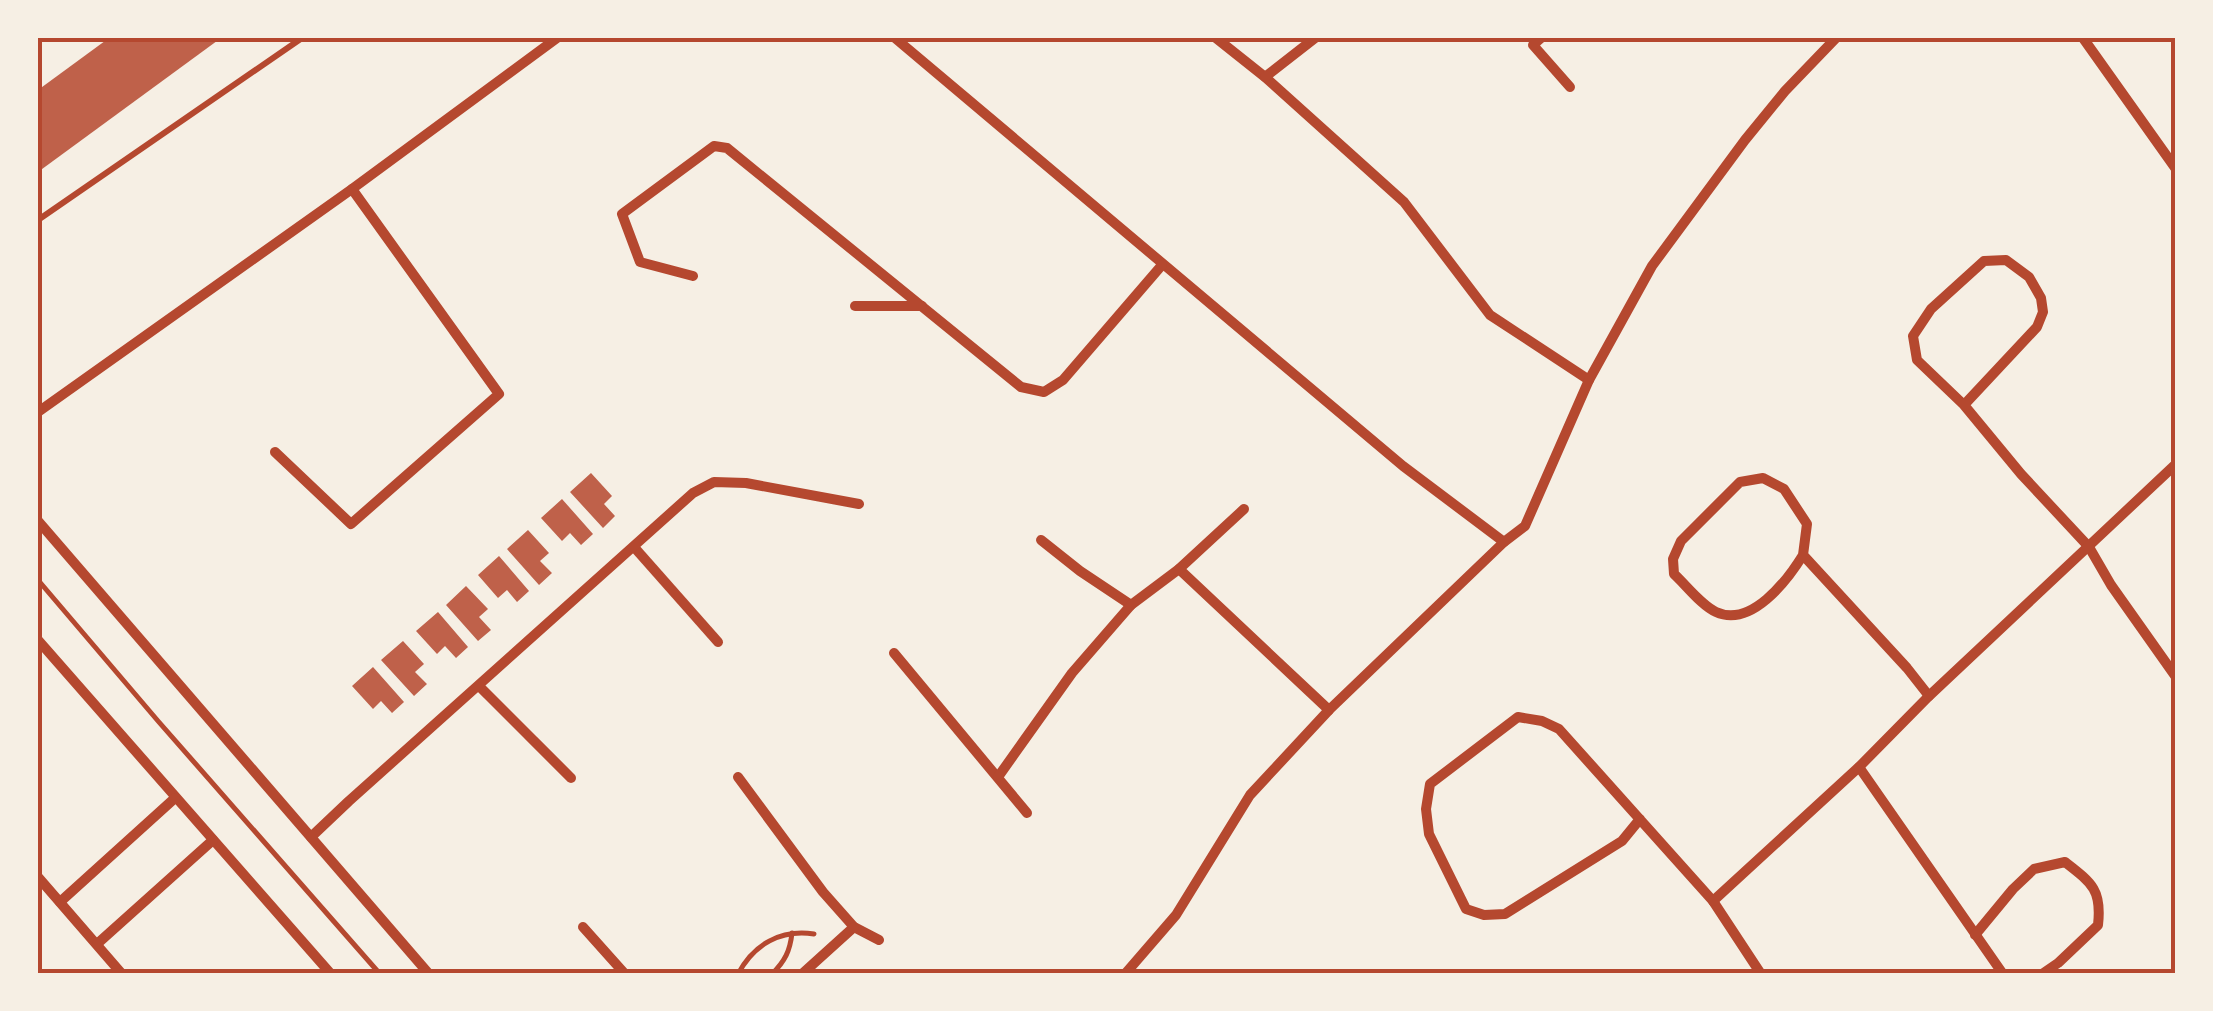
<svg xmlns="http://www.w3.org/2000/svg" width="2213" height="1011" font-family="'Sofia Sans Condensed',sans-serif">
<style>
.building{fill:#bf614a}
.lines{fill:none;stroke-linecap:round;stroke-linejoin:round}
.path{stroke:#b5482f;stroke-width:5}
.service{stroke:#b5482f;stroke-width:6}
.minor{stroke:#b5482f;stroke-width:10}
.neatline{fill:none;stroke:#b5482f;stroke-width:4}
</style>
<rect width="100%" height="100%" fill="#f6efe4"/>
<g class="building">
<path d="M 109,38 L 221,38 L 38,172 L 38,90 Z"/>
<path d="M 591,473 L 612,496 L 604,504 L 615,516 L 603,528 L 570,492 Z"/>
<path d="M 562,499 L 593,534 L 581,545 L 570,533 L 562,541 L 541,518 Z"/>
<path d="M 528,530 L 549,553 L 540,561 L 552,573 L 539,585 L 507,549 Z"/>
<path d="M 499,556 L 529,591 L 517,602 L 507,590 L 498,598 L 478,575 Z"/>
<path d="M 466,586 L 488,609 L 479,617 L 491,630 L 478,641 L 446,605 Z"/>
<path d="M 438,612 L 468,647 L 456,658 L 445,646 L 437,654 L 416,631 Z"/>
<path d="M 403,641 L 424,664 L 415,672 L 427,684 L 414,696 L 381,660 Z"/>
<path d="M 373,667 L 404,702 L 392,713 L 381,701 L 373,709 L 352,686 Z"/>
</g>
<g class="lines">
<g class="path">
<path d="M 38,580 L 158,721 L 380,974"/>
<path d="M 738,974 C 754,944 781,929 814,934"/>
<path d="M 772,974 C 785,961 790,951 792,933"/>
</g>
<path class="service" d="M 38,220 L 302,38"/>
<g class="minor">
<path d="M 895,38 L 1403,466 L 1504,542"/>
<path d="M 1216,38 L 1265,77 L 1404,202 L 1490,315 L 1589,380"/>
<path d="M 1541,38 L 1533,45 L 1570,87"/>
<path d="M 2083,38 L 2176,169"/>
<path d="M 1265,77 L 1315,38"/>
<path d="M 693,276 L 640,262 L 622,214 L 714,146 L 727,148 L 1021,387 L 1044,392 L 1063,380 L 1162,265"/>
<path d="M 855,306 L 922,306"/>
<path d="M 1964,405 L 2037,327 L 2043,312 L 2041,298 L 2029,277 L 2006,260 L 1984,261 L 1931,309 L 1913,336 L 1917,360 L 1964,405 L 2021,474 L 2089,547 L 2111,585 L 2176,677"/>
<path d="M 38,412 L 352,189 L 557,38"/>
<path d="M 275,452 L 351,524 L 499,394 L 352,189"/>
<path d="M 38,521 L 429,974"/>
<path d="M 1041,540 L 1080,571 L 1131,605"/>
<path d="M 634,547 L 718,642"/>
<path d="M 1803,555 C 1787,581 1751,628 1716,612 C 1701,605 1687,586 1674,574 L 1673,559 L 1681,541 L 1740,482 L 1763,478 L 1784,489 L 1807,524 L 1803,555 L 1907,668 L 1929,696"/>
<path d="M 1179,569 L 1329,710"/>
<path d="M 38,640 L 331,974"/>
<path d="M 894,653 L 1027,813"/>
<path d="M 479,686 L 571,778"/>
<path d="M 1859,767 L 2003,974"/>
<path d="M 738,777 L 823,892 L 854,927 L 879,940"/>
<path d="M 998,777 L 1072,673 L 1131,605 L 1179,569 L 1244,509"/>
<path d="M 1640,819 L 1622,841 L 1505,914 L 1484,915 L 1466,909 L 1429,834 L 1426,809 L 1430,784 L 1518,717 L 1542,721 L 1559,729 L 1713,901 L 1761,974"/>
<path d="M 311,837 L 349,801 L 693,493 L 714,482 L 746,483 L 859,504"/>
<path d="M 38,877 L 122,974"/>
<path d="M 1713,901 L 1859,767 L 1929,696 L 2176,464"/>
<path d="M 60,902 L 175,798"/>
<path d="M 583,927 L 625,974"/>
<path d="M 1975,935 L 2013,889 L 2034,869 L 2065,862 C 2092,883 2102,890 2098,925 L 2058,963 L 2042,974"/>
<path d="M 97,944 L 213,840"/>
<path d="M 802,974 L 854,927"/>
<path d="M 1125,974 L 1176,915 L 1250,795 L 1329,710 L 1504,542 L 1525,526 L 1589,380 L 1652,266 L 1745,140 L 1785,91 L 1836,38"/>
</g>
</g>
<rect width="2213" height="1011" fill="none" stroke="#f6efe4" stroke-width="80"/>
<rect x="40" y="40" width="2133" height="931" class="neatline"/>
</svg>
